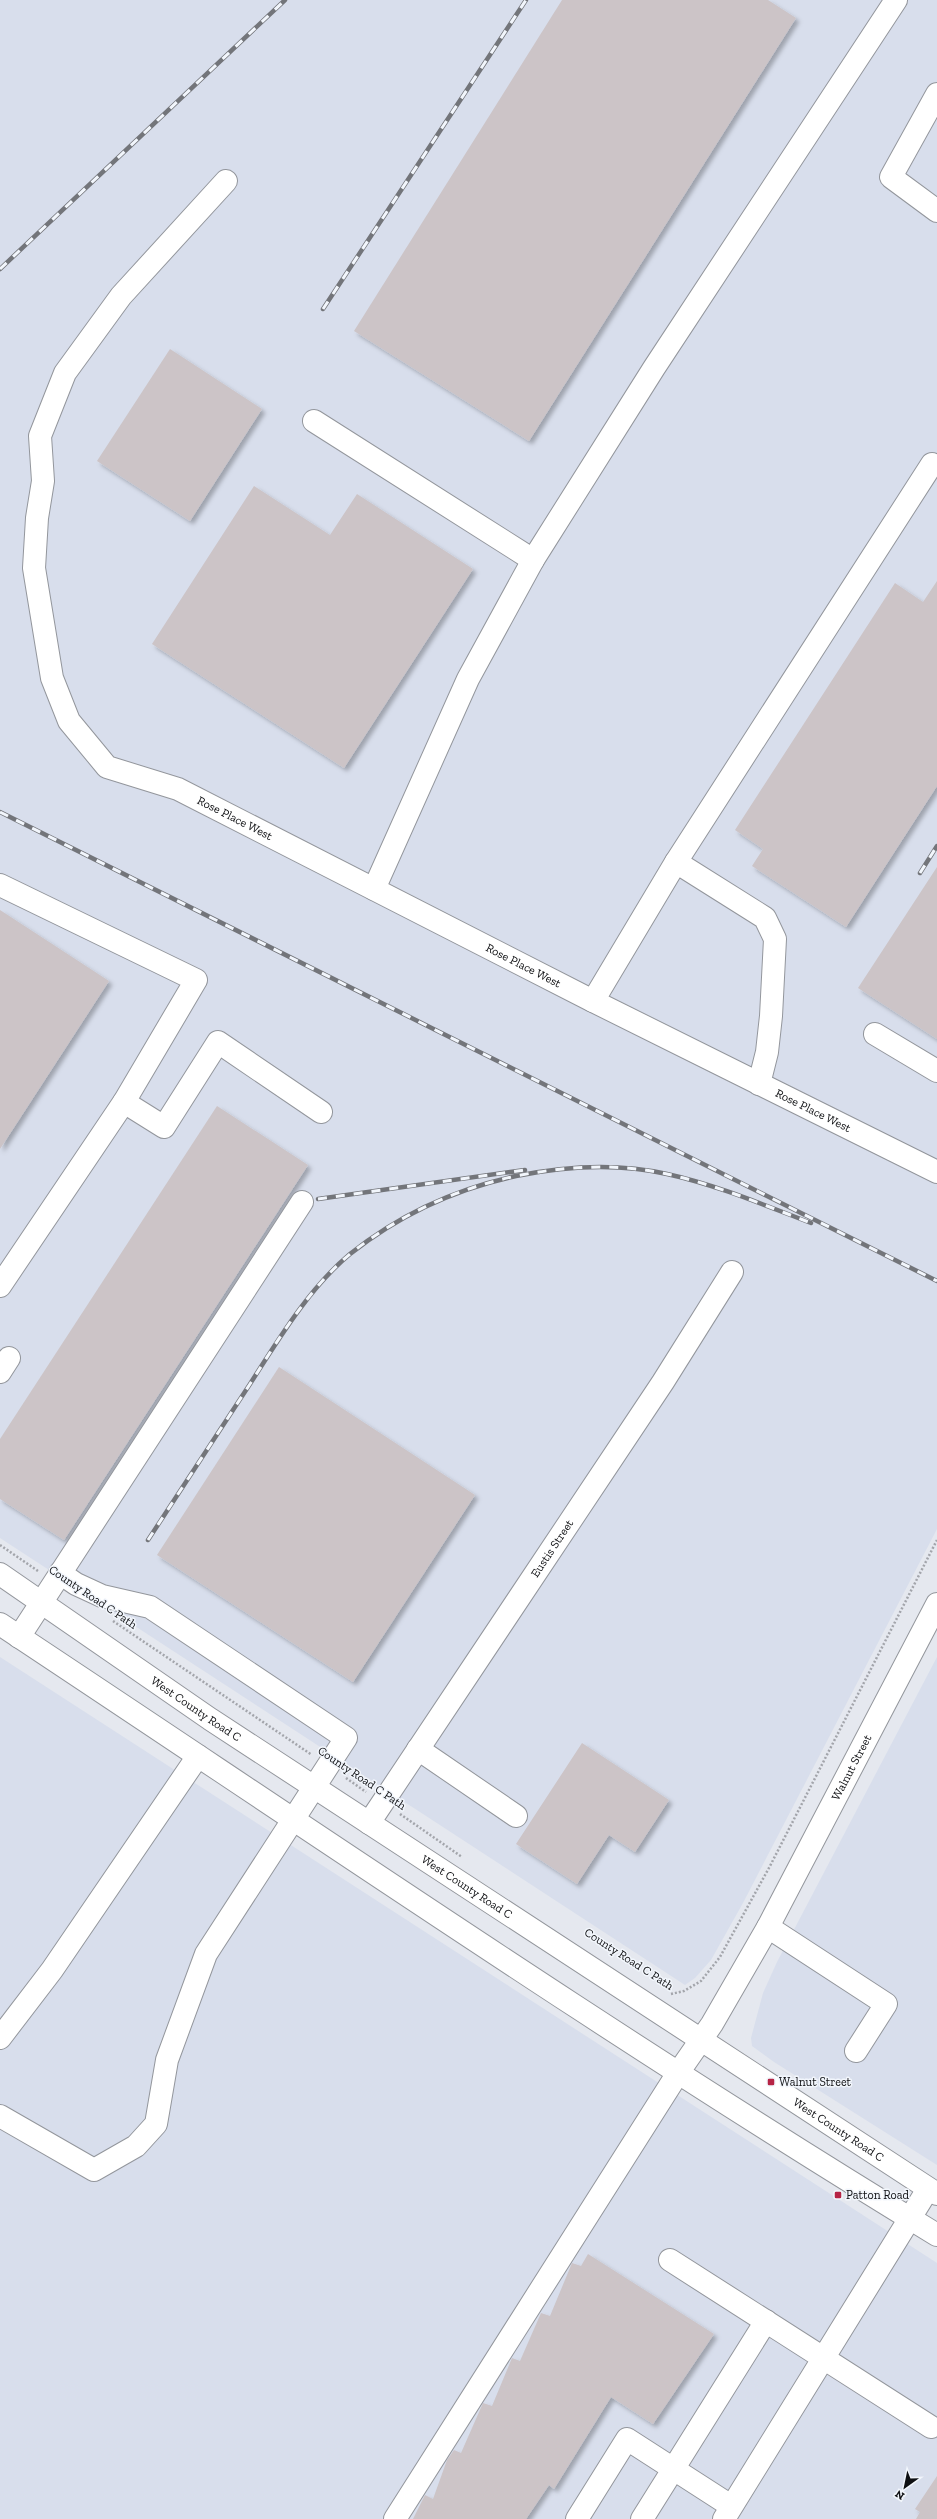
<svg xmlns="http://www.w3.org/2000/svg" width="937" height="2519" font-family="'Zilla Slab',serif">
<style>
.built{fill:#d8deec}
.building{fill:#ccc4c7;filter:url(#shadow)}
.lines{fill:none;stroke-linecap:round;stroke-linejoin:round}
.minor-casing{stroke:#93969c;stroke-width:24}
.major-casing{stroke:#93969c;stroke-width:24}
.path{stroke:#a3a5ab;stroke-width:2.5;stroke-dasharray:2 2;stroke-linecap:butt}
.minor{stroke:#fff;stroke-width:22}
.major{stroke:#fff;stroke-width:22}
.rail-casing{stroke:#73757a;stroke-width:4.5}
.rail{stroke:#f2f6fc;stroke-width:3;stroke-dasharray:9;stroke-linecap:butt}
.poi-dot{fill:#b62445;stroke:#f2f6fc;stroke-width:1.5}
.labels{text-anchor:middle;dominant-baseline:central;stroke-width:3;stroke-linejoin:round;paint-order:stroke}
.street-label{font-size:12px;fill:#0e0f12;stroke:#f2f6fc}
.poi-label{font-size:12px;fill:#0e0f12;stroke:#f2f6fc;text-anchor:start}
</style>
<defs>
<filter id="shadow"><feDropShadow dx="3.5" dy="3.5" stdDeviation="2" flood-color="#0004"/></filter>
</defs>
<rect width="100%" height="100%" fill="#e5e8ef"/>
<g class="built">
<path d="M 0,0 L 937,0 L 937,1529 L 743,1903 L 711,1960 L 695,1978 L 685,1985 L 0,1538 Z"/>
<path d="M 0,1657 L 937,2263 L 937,2519 L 0,2519 Z"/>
<path d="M 937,1657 L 937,2165 L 774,2062 L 752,2046 L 751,2038 L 763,1993 L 777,1962 Z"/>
</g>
<g class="building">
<path d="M 562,0 L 768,0 L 796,18 L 529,441 L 354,331 Z"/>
<path d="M 170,349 L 262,409 L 190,521 L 97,461 Z"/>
<path d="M 254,486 L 330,535 L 357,494 L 473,569 L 344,768 L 152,644 Z"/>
<path d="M 937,581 L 937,786 L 846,927 L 752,866 L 763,849 L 735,830 L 895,583 L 923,602 Z"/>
<path d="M 937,867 L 937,1039 L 858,988 Z"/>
<path d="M 0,910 L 109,981 L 0,1149 Z"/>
<path d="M 217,1106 L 308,1165 L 64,1540 L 0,1499 L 0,1439 Z"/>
<path d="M 279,1367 L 475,1495 L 353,1682 L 157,1555 Z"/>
<path d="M 582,1743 L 669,1800 L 635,1852 L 609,1835 L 577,1884 L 516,1844 Z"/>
<path d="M 588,2254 L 714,2334 L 653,2424 L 611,2397 L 554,2489 L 549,2485 L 526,2519 L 413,2519 L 425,2495 L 433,2499 L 447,2460 L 454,2450 L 461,2453 L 483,2403 L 492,2406 L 512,2358 L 520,2361 L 541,2313 L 550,2316 L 572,2263 L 581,2266 Z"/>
<path d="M 937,2476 L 937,2519 L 916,2519 L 920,2512 L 915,2509 Z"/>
</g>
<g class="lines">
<g class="minor-casing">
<g id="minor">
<path d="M 937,94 L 891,177 L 937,211"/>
<path id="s1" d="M 226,181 L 121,296 L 65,373 L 40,436 L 43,481 L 37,518 L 34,568 L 52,678 L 69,721 L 107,767 L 178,789 L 589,999 L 937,1172"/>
<path d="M 314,421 L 533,560"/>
<path d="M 676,862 L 932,464"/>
<path d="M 0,885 L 196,980 L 124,1102 L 0,1286"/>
<path d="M 374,889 L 468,679 L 533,560 L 654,368 L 896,0"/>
<path d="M 593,1001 L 676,862 L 765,918 L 775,939 L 771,1016 L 767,1052 L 759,1084"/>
<path d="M 875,1034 L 937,1071"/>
<path d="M 124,1102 L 164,1127 L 218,1042 L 321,1112"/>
<path d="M 0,1372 L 9,1358"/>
<path d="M 19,1637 L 302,1202"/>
<path d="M 418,1749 L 516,1816"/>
<path id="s2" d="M 369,1823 L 663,1382 L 732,1272"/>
<path d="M 768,1927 L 886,2004 L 856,2051"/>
<path d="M 0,2038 L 52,1970 L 198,1756"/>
<path d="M 0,2116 L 94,2170 L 136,2146 L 156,2124 L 167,2060 L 206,1954 L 346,1738 L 150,1607 L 102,1596 L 76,1584 L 60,1573"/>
<path d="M 670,2260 L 931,2427"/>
<path id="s3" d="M 395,2519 L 678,2073 L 712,2024 L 768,1927 L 937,1604"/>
<path d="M 577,2519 L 627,2439 L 731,2506"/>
<path d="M 642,2519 L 766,2321"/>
<path d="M 724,2519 L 928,2189"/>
</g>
</g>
<g class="major-casing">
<g id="major">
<path id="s4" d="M 0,1574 L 210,1719 L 937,2194"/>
<path d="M 0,1624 C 311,1830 618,2041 937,2235"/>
</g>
</g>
<g class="path">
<path d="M 0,1545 L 38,1571"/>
<path d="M 113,1621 L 312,1755"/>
<path d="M 346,1778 L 366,1792"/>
<path d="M 400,1814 L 462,1857"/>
<path d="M 671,1994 L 684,1991 L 701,1981 L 720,1957 L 770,1866 L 937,1540"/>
</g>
<use href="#minor" class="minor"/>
<use href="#major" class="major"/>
<g class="rail-casing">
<g id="rail">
<path d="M 0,269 L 285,0"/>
<path d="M 323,309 L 526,0"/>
<path d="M 0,812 L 937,1281"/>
<path d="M 920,873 L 937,846"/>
<path d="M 318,1199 L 525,1170"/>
<path d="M 148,1540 C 182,1488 216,1436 250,1384 C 278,1340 309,1288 350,1254 C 399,1215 455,1189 516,1176 C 566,1166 618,1163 667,1174 C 717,1185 764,1205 811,1223"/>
</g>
</g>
<use href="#rail" class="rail"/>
</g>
<g class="poi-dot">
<rect x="767" y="2078" width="8" height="8" rx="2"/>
<rect x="834" y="2191" width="8" height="8" rx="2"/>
</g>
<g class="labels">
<g class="street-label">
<text stroke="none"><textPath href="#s1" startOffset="807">Rose Place West</textPath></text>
<text stroke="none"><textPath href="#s1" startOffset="1131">Rose Place West</textPath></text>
<text stroke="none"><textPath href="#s1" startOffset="1455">Rose Place West</textPath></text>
<text stroke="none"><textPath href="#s2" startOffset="330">Eustis Street</textPath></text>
<text transform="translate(93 1597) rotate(34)">County Road C Path</text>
<text stroke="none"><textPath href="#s4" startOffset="238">West County Road C</textPath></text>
<text stroke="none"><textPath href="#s3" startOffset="880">Walnut Street</textPath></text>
<text transform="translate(362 1778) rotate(34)">County Road C Path</text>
<text stroke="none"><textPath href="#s4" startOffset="562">West County Road C</textPath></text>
<text transform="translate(629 1959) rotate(33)">County Road C Path</text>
<text stroke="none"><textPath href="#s4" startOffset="1006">West County Road C</textPath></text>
</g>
<g class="poi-label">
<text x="779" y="2082">Walnut Street</text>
<text x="846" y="2195">Patton Road</text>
</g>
</g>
<g transform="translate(905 2487) rotate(213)" stroke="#f2f6fc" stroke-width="3" paint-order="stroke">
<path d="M0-3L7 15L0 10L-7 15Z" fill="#0e0f12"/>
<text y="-6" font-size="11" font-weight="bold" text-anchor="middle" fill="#0e0f12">N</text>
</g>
</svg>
